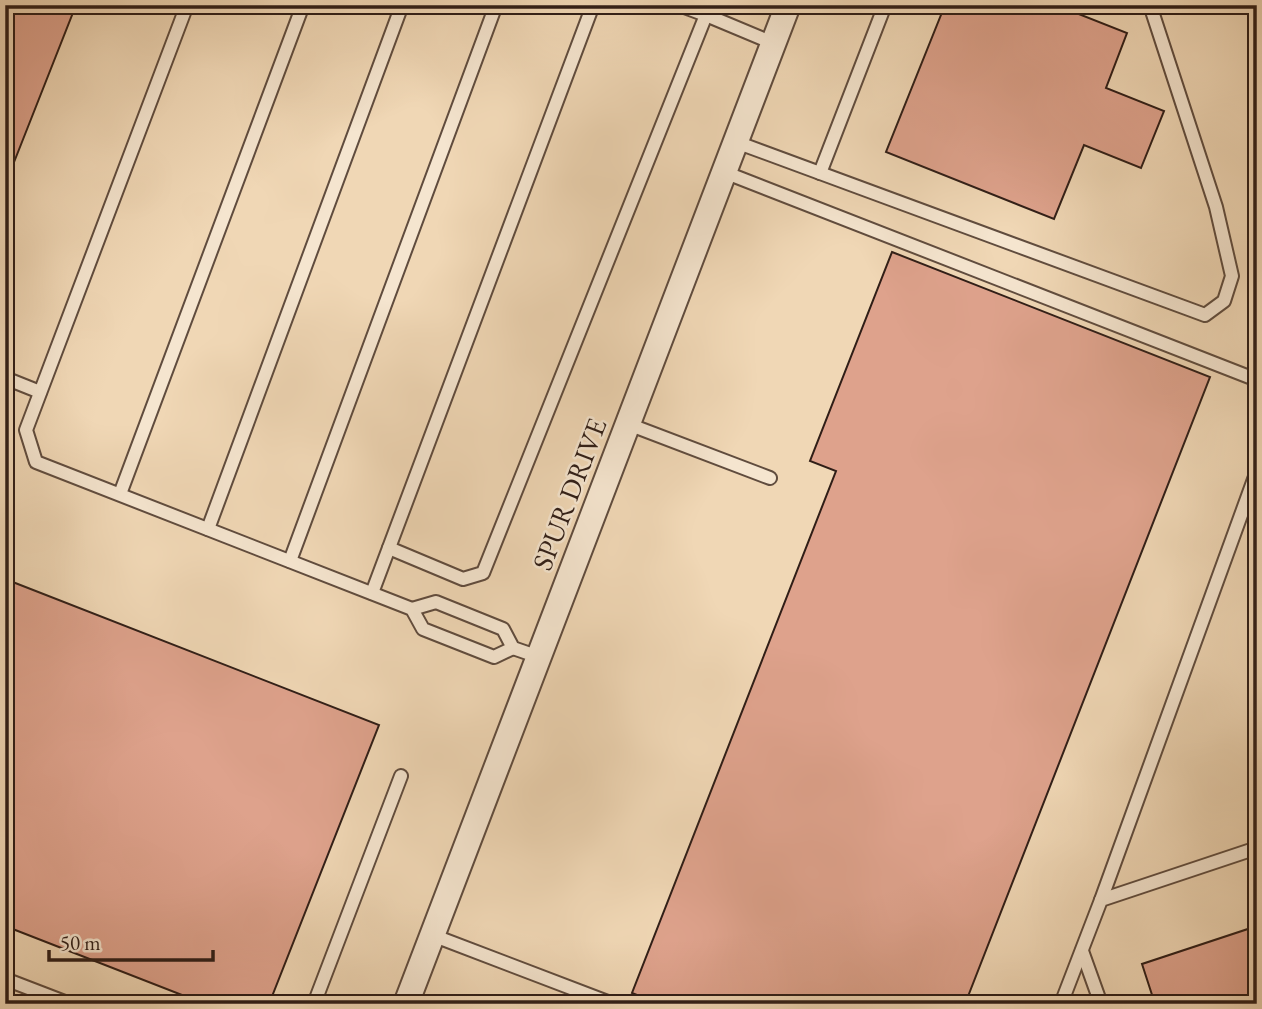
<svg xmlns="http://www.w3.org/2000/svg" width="1262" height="1009" font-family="'EB Garamond',serif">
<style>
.building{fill:#dea28c;stroke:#301e17;stroke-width:2}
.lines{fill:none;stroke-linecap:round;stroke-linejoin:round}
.service-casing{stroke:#604c3e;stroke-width:16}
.minor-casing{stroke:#604c3e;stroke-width:28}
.service{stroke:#f5e5cf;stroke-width:12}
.minor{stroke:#f5e5cf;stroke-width:24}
.labels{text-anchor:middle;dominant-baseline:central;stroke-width:5;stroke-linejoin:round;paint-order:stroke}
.street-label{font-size:28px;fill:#301e17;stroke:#f5e5cf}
</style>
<rect width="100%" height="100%" fill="#f0d7b5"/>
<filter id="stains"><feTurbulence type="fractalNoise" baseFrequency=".00286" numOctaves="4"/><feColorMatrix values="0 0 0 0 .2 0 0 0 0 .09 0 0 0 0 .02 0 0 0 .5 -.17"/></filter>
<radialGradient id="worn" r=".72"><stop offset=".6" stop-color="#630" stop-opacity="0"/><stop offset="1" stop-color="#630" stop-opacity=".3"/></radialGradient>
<g class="building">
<path d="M 5,5 L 76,5 L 5,185 Z"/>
<path d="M 945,5 L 1056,5 L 1127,33 L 1106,88 L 1164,111 L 1141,168 L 1084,145 L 1054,219 L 886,152 Z"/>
<path d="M 892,252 L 1210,377 L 965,1004 L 659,1004 L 632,993 L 836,471 L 810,461 Z"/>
<path d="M 5,579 L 379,725 L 269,1004 L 205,1004 L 5,926 Z"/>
<path d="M 1257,926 L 1257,1004 L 1155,1004 L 1142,964 Z"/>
</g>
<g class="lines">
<g class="service-casing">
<g id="service">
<path d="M 187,5 L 26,430 L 36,462 L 412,609 L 423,629 L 494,657 L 513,648"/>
<path d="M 710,5 L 706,15 L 773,43"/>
<path d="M 736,142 L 1205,315 L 1224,301 L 1232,276 L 1216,207 L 1150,5"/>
<path d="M 724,172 L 1257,380"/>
<path d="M 820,173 L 885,5"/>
<path d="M 5,378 L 40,392"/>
<path d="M 628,424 L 770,478"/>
<path d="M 120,494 L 303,5"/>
<path d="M 208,529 L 402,5"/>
<path d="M 389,548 L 463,579 L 483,573 L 706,15 L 679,5"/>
<path d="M 290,561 L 496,5"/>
<path d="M 372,593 L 593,5"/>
<path d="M 412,609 L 436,602 L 503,629 L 513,648 L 539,657"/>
<path d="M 1101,900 L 1257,471"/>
<path d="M 432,935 L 613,1004"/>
<path d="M 1082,951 L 1101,1004"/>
<path d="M 5,979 L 70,1004"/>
<path d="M 314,1004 L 401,776"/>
<path d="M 1061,1004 L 1101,900 L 1257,848"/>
</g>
</g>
<g class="minor-casing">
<path id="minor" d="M 406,1004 L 788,5"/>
</g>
<use href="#service" class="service"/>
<use href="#minor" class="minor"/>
</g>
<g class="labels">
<g class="street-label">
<text transform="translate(569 494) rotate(-69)">SPUR DRIVE</text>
</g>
</g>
<rect width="1262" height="1009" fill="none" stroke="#f0d7b5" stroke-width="28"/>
<rect x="7" y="7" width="1248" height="995" fill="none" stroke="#301e17" stroke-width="3.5"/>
<rect x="14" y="14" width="1234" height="981" fill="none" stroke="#301e17" stroke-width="2"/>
<path d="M49 950v10h164v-10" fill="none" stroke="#301e17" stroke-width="3.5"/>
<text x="60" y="950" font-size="21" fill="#301e17" stroke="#f5e5cf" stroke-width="5" paint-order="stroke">50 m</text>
<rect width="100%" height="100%" filter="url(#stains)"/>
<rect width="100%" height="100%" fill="url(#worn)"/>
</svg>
